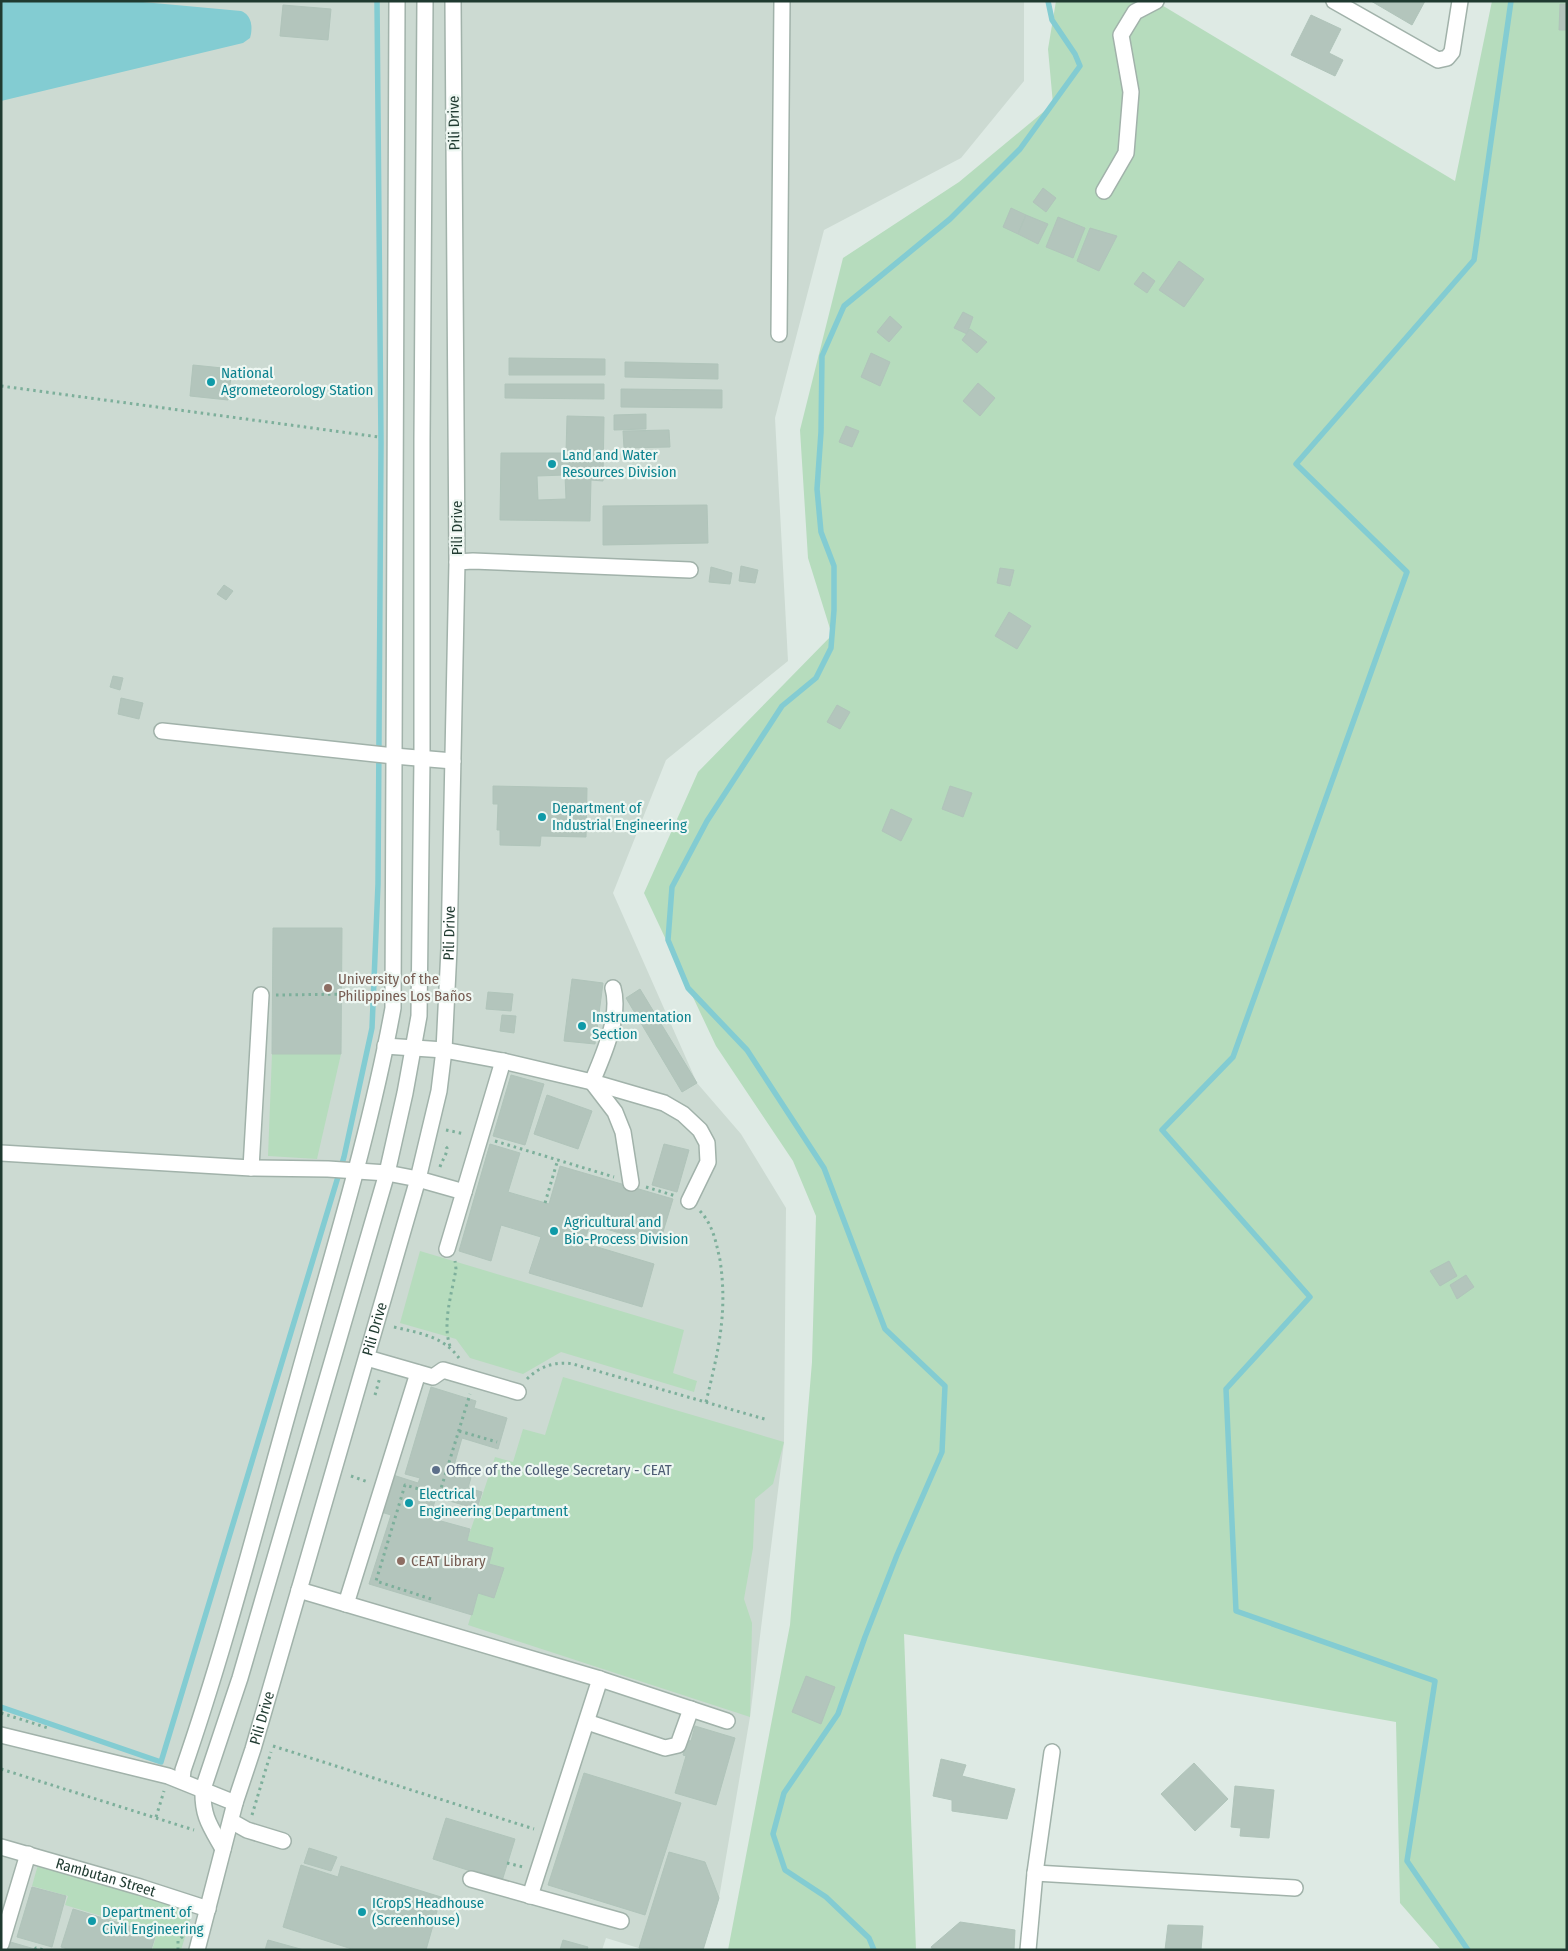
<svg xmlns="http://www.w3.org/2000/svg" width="1568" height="1951" font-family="'Fira Sans Condensed',sans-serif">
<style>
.built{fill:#ccdad2}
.green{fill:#b6dcbd}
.water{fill:#83ccd2}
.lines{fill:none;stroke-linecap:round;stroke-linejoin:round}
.stream{stroke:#83ccd2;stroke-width:5.5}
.building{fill:#b3c5bc;stroke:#b0c4ba;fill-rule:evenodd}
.minor-casing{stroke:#a1b2aa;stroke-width:18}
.path{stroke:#7daf9b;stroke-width:3;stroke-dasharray:2.5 4;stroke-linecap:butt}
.minor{stroke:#fff;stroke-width:15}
.culture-dot{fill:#0f9aa8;stroke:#eef7f2;stroke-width:2}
.education-dot{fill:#8d6e63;stroke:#eef7f2;stroke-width:2}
.service-dot{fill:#5c6f8a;stroke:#eef7f2;stroke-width:2}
.labels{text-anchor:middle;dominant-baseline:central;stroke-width:4.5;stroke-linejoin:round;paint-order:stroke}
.street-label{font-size:15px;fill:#1f3a30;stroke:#eef7f2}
.culture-label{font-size:15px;fill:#0d838f;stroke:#eef7f2;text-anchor:start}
.education-label{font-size:15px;fill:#785e54;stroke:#eef7f2;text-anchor:start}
.service-label{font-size:15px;fill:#4e5e75;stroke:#eef7f2;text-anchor:start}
</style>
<rect width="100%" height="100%" fill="#deeae4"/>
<path class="built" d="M 1,1 L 1024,1 L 1024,81 L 961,158 L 824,230 L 775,418 L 788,661 L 666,760 L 613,893 L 697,1083 L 741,1134 L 786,1208 L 784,1442 L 750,1717 L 719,1898 L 703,1950 L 645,1950 L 606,1938 L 602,1950 L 1,1950 Z"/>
<g class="green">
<path d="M 1056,1 L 1155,1 L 1455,181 L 1492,1 L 1567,1 L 1567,1950 L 1441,1950 L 1400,1903 L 1396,1722 L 904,1634 L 916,1950 L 728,1950 L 790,1625 L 812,1362 L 816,1216 L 793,1161 L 716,1046 L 644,893 L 698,772 L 832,635 L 808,558 L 800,430 L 843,258 L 959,182 L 1053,104 L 1048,49 Z"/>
<path d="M 272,1054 L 341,1054 L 317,1159 L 268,1156 Z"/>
<path d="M 420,1251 L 684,1330 L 673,1373 L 697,1381 L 694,1392 L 561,1352 L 523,1374 L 470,1358 L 456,1339 L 400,1323 Z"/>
<path d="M 563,1377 L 784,1442 L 773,1484 L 755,1499 L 753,1548 L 744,1599 L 752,1623 L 750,1717 L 468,1625 L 478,1593 L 494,1597 L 503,1568 L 489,1564 L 493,1548 L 467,1541 L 495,1457 L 513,1462 L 523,1429 L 545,1435 Z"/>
<path d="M 39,1861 L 193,1911 L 181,1950 L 152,1950 L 157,1933 L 65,1905 L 68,1896 L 32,1886 Z"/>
</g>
<path class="water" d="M 1,1 L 132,1 L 241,11 C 252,15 253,28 250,38 L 243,43 L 1,101 Z"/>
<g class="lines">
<g class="stream">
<path d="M 1,1707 L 161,1762 L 344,1157 L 372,1028 L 378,884 L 381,443 L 377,1"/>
<path d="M 874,1950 L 869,1938 L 826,1897 L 785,1870 L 773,1834 L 784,1793 L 838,1714 L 865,1637 L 897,1555 L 942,1452 L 945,1386 L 885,1329 L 824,1168 L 747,1050 L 688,988 L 668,940 L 672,887 L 707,821 L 782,706 L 816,678 L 831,648 L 834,610 L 834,566 L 821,532 L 817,489 L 821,432 L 822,356 L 844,306 L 950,219 L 1020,149 L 1080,66 L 1075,54 L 1052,20 L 1048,1"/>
<path d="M 1468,1950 L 1407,1861 L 1435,1681 L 1236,1611 L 1226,1389 L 1310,1297 L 1162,1130 L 1233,1057 L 1407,572 L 1296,464 L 1474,260 L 1511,1"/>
</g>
</g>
<g class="building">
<path d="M 1371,1 L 1425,1 L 1412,25 Z"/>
<path d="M 1560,4 L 1567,4 L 1567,30 L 1559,30 Z"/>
<path d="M 283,5 L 331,9 L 328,40 L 280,36 Z"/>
<path d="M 1311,15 L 1341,29 L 1329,53 L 1343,60 L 1335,76 L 1291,55 Z"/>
<path d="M 1043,188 L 1056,198 L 1046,212 L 1033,202 Z"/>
<path d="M 1011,208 L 1026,215 L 1018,234 L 1003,227 Z"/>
<path d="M 1026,215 L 1048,224 L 1038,244 L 1018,234 Z"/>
<path d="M 1058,217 L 1085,228 L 1073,258 L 1046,247 Z"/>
<path d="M 1090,228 L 1117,236 L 1099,271 L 1077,261 Z"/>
<path d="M 1179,261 L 1204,279 L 1184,307 L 1159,290 Z"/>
<path d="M 1143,272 L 1155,281 L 1147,293 L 1134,284 Z"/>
<path d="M 963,312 L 973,317 L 967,334 L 954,328 Z"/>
<path d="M 890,316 L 902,327 L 889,342 L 877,332 Z"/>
<path d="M 970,329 L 987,342 L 977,353 L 962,340 Z"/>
<path d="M 871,353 L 890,362 L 880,386 L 861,377 Z"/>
<path d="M 509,358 L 605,359 L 605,375 L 509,375 Z"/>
<path d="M 625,362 L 718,364 L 718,379 L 625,377 Z"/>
<path d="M 193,365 L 232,369 L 228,400 L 190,396 Z"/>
<path d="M 978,383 L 995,398 L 980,416 L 963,401 Z"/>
<path d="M 505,384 L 604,384 L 604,399 L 505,398 Z"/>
<path d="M 621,389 L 722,390 L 722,408 L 621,407 Z"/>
<path d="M 646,414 L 646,429 L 614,430 L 614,415 Z"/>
<path d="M 567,416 L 604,417 L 603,481 L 591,480 L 590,521 L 500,520 L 501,453 L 566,453 ZM 565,475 L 566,499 L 538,500 L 537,476 Z"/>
<path d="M 846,426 L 859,431 L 852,447 L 839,442 Z"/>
<path d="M 669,430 L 670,447 L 624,448 L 623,431 Z"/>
<path d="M 707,505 L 708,543 L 603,545 L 603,506 Z"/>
<path d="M 741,566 L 758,570 L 755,583 L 739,581 Z"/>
<path d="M 711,567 L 732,573 L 730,584 L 709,582 Z"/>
<path d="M 1000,568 L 1014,570 L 1010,586 L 997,583 Z"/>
<path d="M 224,585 L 233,591 L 226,600 L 217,594 Z"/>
<path d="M 1009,612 L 1031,626 L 1017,649 L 995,636 Z"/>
<path d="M 113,676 L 123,678 L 120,690 L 110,687 Z"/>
<path d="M 121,698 L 143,703 L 139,719 L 118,714 Z"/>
<path d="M 837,705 L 850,712 L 840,729 L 827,722 Z"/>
<path d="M 493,786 L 587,788 L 586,837 L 541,836 L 540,846 L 500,845 L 500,830 L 497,830 L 498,804 L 493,804 Z"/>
<path d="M 950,786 L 972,793 L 963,817 L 942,809 Z"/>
<path d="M 891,809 L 912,819 L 901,841 L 882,831 Z"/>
<path d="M 273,928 L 342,928 L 341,1054 L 272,1054 Z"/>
<path d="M 572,979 L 603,983 L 595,1044 L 564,1041 Z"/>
<path d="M 640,989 L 697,1083 L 682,1092 L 626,998 Z"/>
<path d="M 488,992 L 513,994 L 511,1011 L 486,1009 Z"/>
<path d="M 502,1015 L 516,1016 L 514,1033 L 500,1031 Z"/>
<path d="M 511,1075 L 544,1084 L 525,1145 L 493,1136 Z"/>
<path d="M 547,1095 L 592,1111 L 578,1149 L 534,1134 Z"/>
<path d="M 490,1144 L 520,1153 L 508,1192 L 549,1204 L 560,1166 L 673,1199 L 659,1245 L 590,1224 L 584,1243 L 654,1264 L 642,1307 L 529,1273 L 541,1237 L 501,1225 L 491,1261 L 459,1251 Z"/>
<path d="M 664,1144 L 689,1150 L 677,1192 L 652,1185 Z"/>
<path d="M 1449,1261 L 1457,1276 L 1440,1286 L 1430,1271 Z"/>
<path d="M 1466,1275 L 1474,1287 L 1457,1299 L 1450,1285 Z"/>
<path d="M 431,1387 L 476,1401 L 474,1408 L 507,1418 L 498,1449 L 462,1438 L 453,1469 L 472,1474 L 468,1488 L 482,1492 L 477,1509 L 436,1497 L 430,1518 L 470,1529 L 467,1541 L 493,1548 L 489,1564 L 504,1568 L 494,1598 L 478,1593 L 472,1615 L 369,1584 L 391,1515 L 381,1512 L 393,1475 L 418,1483 L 420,1478 L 405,1474 Z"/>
<path d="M 806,1676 L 835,1687 L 821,1724 L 792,1712 Z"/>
<path d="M 695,1726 L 735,1738 L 716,1805 L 675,1793 L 686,1756 L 683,1755 L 687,1740 L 691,1741 Z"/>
<path d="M 941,1759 L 966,1765 L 962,1776 L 1015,1789 L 1007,1819 L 952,1811 L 952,1800 L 933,1796 Z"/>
<path d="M 1194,1763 L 1228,1799 L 1195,1831 L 1161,1794 Z"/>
<path d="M 584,1773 L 681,1803 L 645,1915 L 548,1885 Z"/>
<path d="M 1235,1786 L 1274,1790 L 1269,1838 L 1240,1836 L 1241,1828 L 1231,1827 Z"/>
<path d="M 446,1818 L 515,1839 L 502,1881 L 433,1859 Z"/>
<path d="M 309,1848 L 337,1857 L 331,1871 L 304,1863 Z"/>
<path d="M 669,1852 L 705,1862 L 719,1898 L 703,1950 L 639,1948 Z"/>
<path d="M 301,1865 L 338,1877 L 341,1866 L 441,1897 L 426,1950 L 355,1950 L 283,1927 Z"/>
<path d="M 32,1887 L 66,1896 L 52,1947 L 17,1937 Z"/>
<path d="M 73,1909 L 156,1934 L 151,1950 L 71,1950 L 61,1947 Z"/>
<path d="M 960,1922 L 1015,1930 L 1014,1950 L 933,1950 L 931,1947 Z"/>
<path d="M 1168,1925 L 1203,1926 L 1201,1950 L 1165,1950 Z"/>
<path d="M 268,1940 L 304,1950 L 265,1950 Z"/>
<path d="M 563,1940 L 588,1947 L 587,1950 L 560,1950 Z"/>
<path d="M 7,1941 L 38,1950 L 4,1950 Z"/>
</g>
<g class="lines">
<g class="minor-casing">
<g id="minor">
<path d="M 1334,1 L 1438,60 L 1447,58 L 1452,52 L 1460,1"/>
<path d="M 1104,191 L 1126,153 L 1131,92 L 1121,35 L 1135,12 L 1156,1"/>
<path d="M 779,334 L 782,1"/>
<path d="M 457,562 L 473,561 L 690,570"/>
<path d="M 162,731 L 394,756 L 453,761"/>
<path d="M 613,988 C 621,1016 603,1056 592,1082 L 615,1112 L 623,1132 L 631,1183"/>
<path d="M 385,1046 L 444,1050 L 503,1061 L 592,1082 L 664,1103 L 683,1114 L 700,1130 L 707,1143 L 708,1162 L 689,1201"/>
<path d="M 1,1153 L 251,1168 L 328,1169 L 387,1173 L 418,1179 L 464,1192"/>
<path d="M 251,1168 L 261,995"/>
<path d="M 447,1249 L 503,1061"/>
<path d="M 367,1358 L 433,1377 L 443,1370 L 518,1392"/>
<path d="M 299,1590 L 600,1679 L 727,1721"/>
<path d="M 346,1604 L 418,1373"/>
<path d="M 587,1722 L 665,1748 L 678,1745 L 691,1709"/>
<path d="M 1,1735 L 168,1776 L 235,1803"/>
<path d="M 182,1780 L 183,1770 C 227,1643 260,1511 297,1381 C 331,1258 370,1134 393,1008 L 397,1"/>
<path d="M 231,1821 L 247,1830 L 283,1841"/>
<path id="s1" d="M 1,1847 L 140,1887 L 208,1909"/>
<path d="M 223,1849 C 210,1826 202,1816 203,1789 L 240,1678 L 387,1173 L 405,1093 L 419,1016 L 422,759 L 422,440 L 425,1"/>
<path d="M 1035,1873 L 1295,1888"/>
<path d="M 471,1879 L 621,1921"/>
<path d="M 530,1896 L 600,1679"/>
<path d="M 1,1944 L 28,1854"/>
<path id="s2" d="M 197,1950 L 235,1803 L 253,1749 L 418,1179 L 439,1091 L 444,1050 L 449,949 L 457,562 L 453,1"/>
<path d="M 1028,1950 L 1035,1873 L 1052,1752"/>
</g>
</g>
<g class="path">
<path d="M 1,386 L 379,437"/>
<path d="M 276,995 L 352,994"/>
<path d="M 446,1130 L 465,1134"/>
<path d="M 495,1141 L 614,1177"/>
<path d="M 440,1167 C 442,1160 447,1155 447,1148 L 443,1144"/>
<path d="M 646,1187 L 676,1196"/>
<path d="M 545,1203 L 558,1159"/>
<path d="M 700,1211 C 713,1225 716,1242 720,1260 C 728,1313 718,1352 706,1402"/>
<path d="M 394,1327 C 419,1333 443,1336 459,1358"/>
<path d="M 450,1346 C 442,1323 452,1293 456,1269 L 455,1261"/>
<path d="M 527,1379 C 540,1366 556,1361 573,1364 L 768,1420"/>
<path d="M 375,1395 L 380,1377"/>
<path d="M 459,1431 L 497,1442"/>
<path d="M 351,1476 L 368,1482"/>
<path d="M 440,1490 L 476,1500"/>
<path d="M 431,1599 L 376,1581 L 405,1485 L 439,1495 L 470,1394"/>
<path d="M 1,1713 L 48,1728"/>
<path d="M 273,1746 L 534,1829"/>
<path d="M 1,1769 L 194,1830"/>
<path d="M 252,1815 L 271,1752"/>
<path d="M 156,1817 L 164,1791"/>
<path d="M 507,1863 L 523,1867"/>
<path d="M 35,1950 L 36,1948 L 44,1950"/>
<path d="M 178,1950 L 178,1941 L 185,1934"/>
</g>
<use href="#minor" class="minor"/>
</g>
<g class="culture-dot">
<circle cx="211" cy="382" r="5"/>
<circle cx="552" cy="464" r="5"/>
<circle cx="542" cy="817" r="5"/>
<circle cx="582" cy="1026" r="5"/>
<circle cx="554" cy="1231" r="5"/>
<circle cx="409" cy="1503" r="5"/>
<circle cx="362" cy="1912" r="5"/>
<circle cx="92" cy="1921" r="5"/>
</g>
<g class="education-dot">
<circle cx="328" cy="988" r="5"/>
<circle cx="401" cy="1561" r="5"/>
</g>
<circle class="service-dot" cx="436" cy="1470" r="5"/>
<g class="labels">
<g class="street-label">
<text transform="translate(454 123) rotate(-91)">Pili Drive</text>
<text transform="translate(457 528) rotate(-90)">Pili Drive</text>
<text stroke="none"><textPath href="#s2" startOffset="1051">Pili Drive</textPath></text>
<text stroke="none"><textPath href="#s2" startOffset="646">Pili Drive</textPath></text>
<text stroke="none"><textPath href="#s2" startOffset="241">Pili Drive</textPath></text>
<text stroke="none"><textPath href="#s1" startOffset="109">Rambutan Street</textPath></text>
</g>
<g class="culture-label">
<text x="221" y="373">National<tspan x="221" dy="17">Agrometeorology Station</tspan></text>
<text x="562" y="455">Land and Water<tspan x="562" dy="17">Resources Division</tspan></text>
<text x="552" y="808">Department of<tspan x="552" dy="17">Industrial Engineering</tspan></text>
<text x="592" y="1017">Instrumentation<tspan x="592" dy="17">Section</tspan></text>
<text x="564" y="1222">Agricultural and<tspan x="564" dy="17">Bio-Process Division</tspan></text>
<text x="419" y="1494">Electrical<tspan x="419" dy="17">Engineering Department</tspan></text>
<text x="372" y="1903">ICropS Headhouse<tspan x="372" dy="17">(Screenhouse)</tspan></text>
<text x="102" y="1912">Department of<tspan x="102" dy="17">Civil Engineering</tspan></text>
</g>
<g class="education-label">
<text x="338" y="979">University of the<tspan x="338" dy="17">Philippines Los Baños</tspan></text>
<text x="411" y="1561">CEAT Library</text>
</g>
<g class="service-label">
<text x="446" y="1470">Office of the College Secretary - CEAT</text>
</g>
</g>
<rect width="1568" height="1951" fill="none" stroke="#1f3a30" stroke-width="5"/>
</svg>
